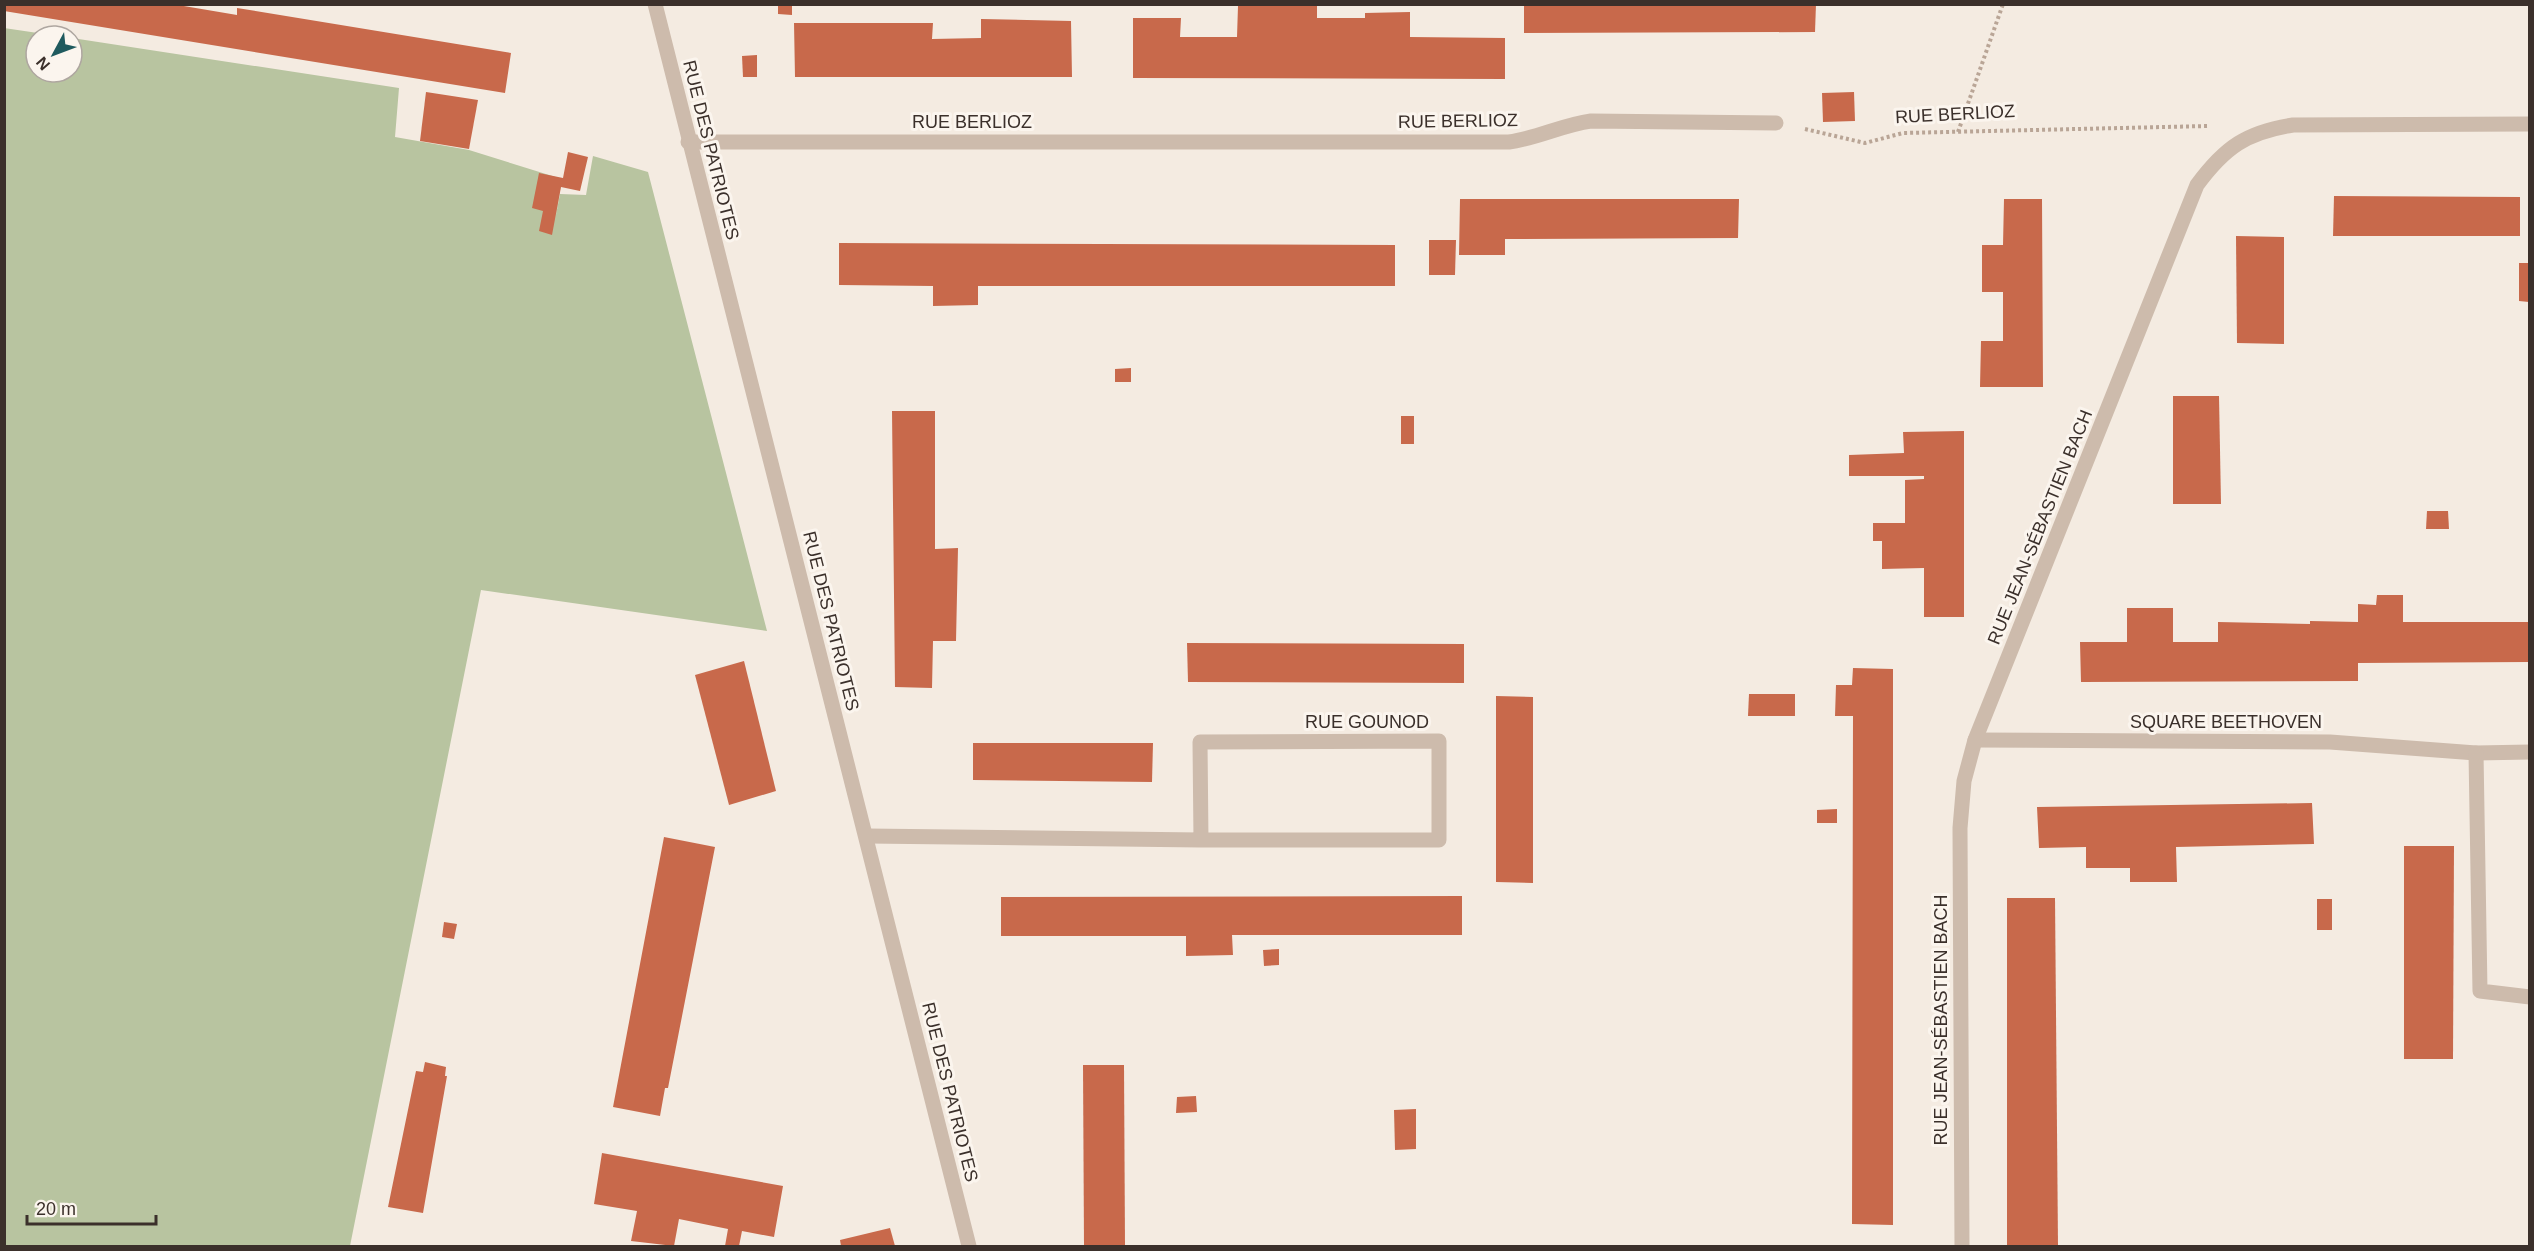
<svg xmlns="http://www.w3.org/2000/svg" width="2534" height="1251" font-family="Helvetica,sans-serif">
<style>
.green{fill:#b8c4a0}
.building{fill:#c8694b}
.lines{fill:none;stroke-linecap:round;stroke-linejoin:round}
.path{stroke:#b9a596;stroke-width:4;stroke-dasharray:3 3;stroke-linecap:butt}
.minor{stroke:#cdbbac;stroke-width:15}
.tertiary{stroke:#cdbbac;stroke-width:15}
.labels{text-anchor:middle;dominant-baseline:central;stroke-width:6;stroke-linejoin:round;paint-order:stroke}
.street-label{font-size:18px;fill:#3b302b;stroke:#fbf5ee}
</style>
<rect width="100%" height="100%" fill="#f4ebe1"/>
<path class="green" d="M 4,28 L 58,36 L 36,36 L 36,72 L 72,72 L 72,38 L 399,88 L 395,137 L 469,150 L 562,179 L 555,220 L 560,194 L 586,195 L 593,156 L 648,172 L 767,631 L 481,590 L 350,1246 L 5,1246 Z"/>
<g class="building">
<path d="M 4,4 L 172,4 L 237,15 L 237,8 L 511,53 L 505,93 L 4,11 Z"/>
<path d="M 778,4 L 792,4 L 792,15 L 778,14 Z"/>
<path d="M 1524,4 L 1816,4 L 1815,32 L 1524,33 Z"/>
<path d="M 1238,6 L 1317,6 L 1317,18 L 1365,18 L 1365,13 L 1410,12 L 1410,37 L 1505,38 L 1505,79 L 1133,78 L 1133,18 L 1181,18 L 1180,37 L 1237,37 Z"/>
<path d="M 981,19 L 1071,21 L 1072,77 L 795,77 L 794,23 L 933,23 L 932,39 L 981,38 Z"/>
<path d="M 757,55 L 757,77 L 743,77 L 742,56 Z"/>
<path d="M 426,92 L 478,100 L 469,149 L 420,141 Z"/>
<path d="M 1854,92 L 1855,121 L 1823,122 L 1822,93 Z"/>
<path d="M 568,152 L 588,157 L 580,191 L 561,187 L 552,235 L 539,231 L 543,211 L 532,208 L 539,173 L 563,178 Z"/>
<path d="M 2334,196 L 2520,197 L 2520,236 L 2333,236 Z"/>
<path d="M 1460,199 L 1739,199 L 1738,238 L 1505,239 L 1505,255 L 1459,255 Z"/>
<path d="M 2004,199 L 2042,199 L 2043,387 L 1980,387 L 1981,341 L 2003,341 L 2003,292 L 1982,292 L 1982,245 L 2003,245 Z"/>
<path d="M 2236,236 L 2284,237 L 2284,344 L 2237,343 Z"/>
<path d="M 1429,240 L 1456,240 L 1455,275 L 1429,275 Z"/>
<path d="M 839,243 L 1395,245 L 1395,286 L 978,286 L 978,305 L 933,306 L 933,286 L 839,285 Z"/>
<path d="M 2519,263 L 2529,263 L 2529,302 L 2519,301 Z"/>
<path d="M 1131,368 L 1131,382 L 1115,382 L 1115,369 Z"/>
<path d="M 2173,396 L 2219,396 L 2221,504 L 2173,504 Z"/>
<path d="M 892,411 L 935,411 L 935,549 L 958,548 L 956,641 L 933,641 L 932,688 L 895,687 Z"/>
<rect x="1401" y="416" width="13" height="28"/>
<path d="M 1964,431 L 1964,617 L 1924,617 L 1924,568 L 1882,569 L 1882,541 L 1873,541 L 1873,523 L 1905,523 L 1905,480 L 1924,479 L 1924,476 L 1849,476 L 1849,455 L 1904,453 L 1903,432 Z"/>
<path d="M 2427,511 L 2448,511 L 2449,529 L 2426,529 Z"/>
<path d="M 2377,595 L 2403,595 L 2403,622 L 2529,622 L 2529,662 L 2358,663 L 2358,681 L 2081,682 L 2080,642 L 2127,642 L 2127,608 L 2173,608 L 2173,642 L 2218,642 L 2218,622 L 2310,624 L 2310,621 L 2358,622 L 2358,604 L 2376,605 Z"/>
<path d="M 1187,643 L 1464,644 L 1464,683 L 1188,682 Z"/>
<path d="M 744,661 L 776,791 L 729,805 L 695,675 Z"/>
<path d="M 1853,668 L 1893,669 L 1893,1225 L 1852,1224 L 1853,716 L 1835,716 L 1836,685 L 1852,685 Z"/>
<path d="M 1749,694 L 1795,694 L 1795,716 L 1748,716 Z"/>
<path d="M 1496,696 L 1533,697 L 1533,883 L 1496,882 Z"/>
<path d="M 973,743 L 1153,743 L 1152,782 L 973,780 Z"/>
<path d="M 2312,803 L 2314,844 L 2176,847 L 2177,882 L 2130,882 L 2130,868 L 2086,868 L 2086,847 L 2039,848 L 2037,807 Z"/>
<path d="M 1837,809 L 1837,823 L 1817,823 L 1817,810 Z"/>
<path d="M 664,837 L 715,847 L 668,1088 L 665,1088 L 660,1116 L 613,1107 Z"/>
<path d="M 2404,846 L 2454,846 L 2453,1059 L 2404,1059 Z"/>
<path d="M 1462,896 L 1462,935 L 1232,935 L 1233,955 L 1186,956 L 1186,936 L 1001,936 L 1001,897 Z"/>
<path d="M 2007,898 L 2055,898 L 2058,1246 L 2007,1246 Z"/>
<rect x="2317" y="899" width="15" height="31"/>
<path d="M 444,922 L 457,924 L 454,939 L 442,937 Z"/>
<path d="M 1279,949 L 1279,965 L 1264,966 L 1263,950 Z"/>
<path d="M 425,1062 L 446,1067 L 445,1076 L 447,1076 L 423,1213 L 388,1207 L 416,1071 L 423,1072 Z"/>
<path d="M 1083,1065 L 1124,1065 L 1125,1246 L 1084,1246 Z"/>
<path d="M 1196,1096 L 1197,1112 L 1176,1113 L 1177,1097 Z"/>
<path d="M 1416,1109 L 1416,1149 L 1395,1150 L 1394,1110 Z"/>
<path d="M 602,1153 L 783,1186 L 774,1237 L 742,1231 L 739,1246 L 725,1246 L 728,1229 L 679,1219 L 674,1246 L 631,1241 L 637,1211 L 594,1204 Z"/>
<path d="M 890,1228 L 895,1246 L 841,1246 L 840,1240 Z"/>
</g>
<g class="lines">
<g class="path">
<path d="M 1805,129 L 1865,143 L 1903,133 L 2208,126"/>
<path d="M 1958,132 L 2003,4"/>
</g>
<g class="minor">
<path d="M 688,142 L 1509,142 C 1538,138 1562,125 1591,121 L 1776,123"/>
<path d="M 1975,740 L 2330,742 L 2476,753 L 2530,752"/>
<path d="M 2476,753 L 2480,991 L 2530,997"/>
<path d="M 867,836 L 1201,840 L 1439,840 L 1439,741 L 1200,742 L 1201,840"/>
<path d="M 1962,1246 L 1960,828 L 1964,781 L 1975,740 L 2197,185 C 2225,147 2247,132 2293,125 L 2530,124"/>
</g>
<path class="tertiary" d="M 655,4 L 969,1246"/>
</g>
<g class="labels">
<g class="street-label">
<text transform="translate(1955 114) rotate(-3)">RUE BERLIOZ</text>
<text transform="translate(1458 121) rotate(-1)">RUE BERLIOZ</text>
<text x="972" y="122">RUE BERLIOZ</text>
<text transform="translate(711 150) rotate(76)">RUE DES PATRIOTES</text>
<text transform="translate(2040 527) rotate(-68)">RUE JEAN-SÉBASTIEN BACH</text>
<text transform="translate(831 621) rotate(76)">RUE DES PATRIOTES</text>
<text x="1367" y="722">RUE GOUNOD</text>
<text x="2226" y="722">SQUARE BEETHOVEN</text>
<text transform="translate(1941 1020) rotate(-90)">RUE JEAN-SÉBASTIEN BACH</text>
<text transform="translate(950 1092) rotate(76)">RUE DES PATRIOTES</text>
</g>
</g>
<rect width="2534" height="1251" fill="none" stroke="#3b302b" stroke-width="12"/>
<g transform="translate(54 54) rotate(229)"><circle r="28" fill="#fbf5ee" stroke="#aea6a0" stroke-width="1.5"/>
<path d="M0-4.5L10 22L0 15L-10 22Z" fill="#1f5a5e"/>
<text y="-9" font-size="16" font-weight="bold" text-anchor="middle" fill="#3b302b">N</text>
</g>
<path d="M27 1215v9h129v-9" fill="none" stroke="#3b302b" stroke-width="3"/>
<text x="36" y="1215" font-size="18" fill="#3b302b" stroke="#fbf5ee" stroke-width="4.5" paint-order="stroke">20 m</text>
</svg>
